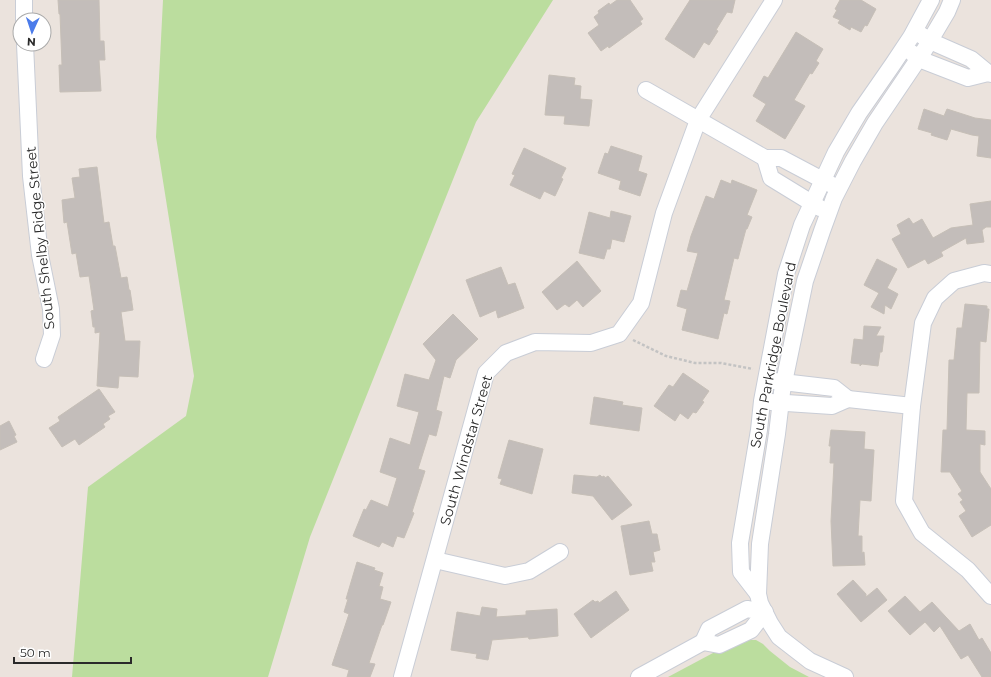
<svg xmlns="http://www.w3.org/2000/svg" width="991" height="677" font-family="Montserrat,sans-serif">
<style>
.green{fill:#bbdd9e}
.building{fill:#c3bdba;stroke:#c6bfb7}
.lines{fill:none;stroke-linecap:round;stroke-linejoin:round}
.minor-casing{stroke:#c9cdd6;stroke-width:18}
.path{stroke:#c3c3c3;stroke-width:2.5;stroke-dasharray:3 2;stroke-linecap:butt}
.minor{stroke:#fff;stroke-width:16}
.labels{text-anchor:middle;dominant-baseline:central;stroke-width:3;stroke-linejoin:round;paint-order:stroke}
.street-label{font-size:14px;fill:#2a2a2a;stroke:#fff}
</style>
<rect width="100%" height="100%" fill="#ebe3dd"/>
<g class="green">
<path d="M 163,0 L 553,0 L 476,122 L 310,537 L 268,677 L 72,677 L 88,487 L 186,416 L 194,376 L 156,137 Z"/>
<path d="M 748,640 L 756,640 L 763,644 L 770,651 L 790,667 L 809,677 L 668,677 L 713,653 L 722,652 Z"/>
</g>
<g class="building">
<path d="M 58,0 L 99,0 L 100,41 L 104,41 L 105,60 L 99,60 L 101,91 L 60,92 L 59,65 L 62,65 L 60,14 L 59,14 Z"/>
<path d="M 617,0 L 630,0 L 643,19 L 640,21 L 642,24 L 609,48 L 608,46 L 601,51 L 588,33 L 599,25 L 594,17 L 599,13 L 598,11 L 609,3 L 610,5 Z"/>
<path d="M 690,0 L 735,0 L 732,13 L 727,12 L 716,30 L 718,31 L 709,45 L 704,42 L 694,58 L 665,39 Z"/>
<path d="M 840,0 L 861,0 L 876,9 L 867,26 L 865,25 L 861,32 L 851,27 L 850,30 L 838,23 L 840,20 L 833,17 L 837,10 L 835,9 Z"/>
<path d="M 796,32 L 823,49 L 816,61 L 819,63 L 812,74 L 810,73 L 794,100 L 805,106 L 785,139 L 756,121 L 766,104 L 753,96 L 764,76 L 768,78 Z"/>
<path d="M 549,75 L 575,78 L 574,85 L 581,86 L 580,99 L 592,100 L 589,126 L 564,124 L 565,116 L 545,115 Z"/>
<path d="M 924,109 L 944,116 L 947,109 L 975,118 L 991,120 L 991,158 L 977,156 L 979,136 L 972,135 L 951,129 L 947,140 L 931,135 L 932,133 L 918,129 Z"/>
<path d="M 611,146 L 642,156 L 638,171 L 647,174 L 640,196 L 619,189 L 621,181 L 598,173 L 605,153 L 608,154 Z"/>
<path d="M 524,148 L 566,168 L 561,178 L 563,179 L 555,196 L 544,191 L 540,199 L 510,185 L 515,175 L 512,174 Z"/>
<path d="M 97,167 L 104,223 L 109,222 L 113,246 L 115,246 L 121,278 L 127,277 L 129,290 L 130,290 L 133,310 L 121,312 L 125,341 L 140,341 L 138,377 L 119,376 L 118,388 L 97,386 L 100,332 L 95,333 L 95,327 L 93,327 L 91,311 L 94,310 L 89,276 L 80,277 L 76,253 L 72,254 L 67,222 L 64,223 L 62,200 L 75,198 L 72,178 L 80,177 L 79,169 Z"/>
<path d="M 721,180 L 731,184 L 732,180 L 757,190 L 747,215 L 752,217 L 747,229 L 746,229 L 738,259 L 734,258 L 724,300 L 730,301 L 727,314 L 724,313 L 718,339 L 682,330 L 687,309 L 677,306 L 681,290 L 687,291 L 698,253 L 687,251 L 691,236 L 706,196 L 714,199 Z"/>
<path d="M 991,201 L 991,227 L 986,227 L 982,230 L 984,242 L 967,244 L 966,238 L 941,252 L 943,256 L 928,264 L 925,259 L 908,268 L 892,239 L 901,234 L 897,225 L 909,218 L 913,224 L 922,219 L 933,238 L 951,228 L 973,225 L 970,204 Z"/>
<path d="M 611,211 L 631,216 L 624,242 L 612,239 L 610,249 L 607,249 L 604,259 L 579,253 L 589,212 L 610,218 Z"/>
<path d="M 877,259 L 897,269 L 887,288 L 898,294 L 891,309 L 885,305 L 884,314 L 871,307 L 879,293 L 864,285 Z"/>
<path d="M 577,261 L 601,291 L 583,307 L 577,300 L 569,307 L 565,304 L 557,310 L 542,292 Z"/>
<path d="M 501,267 L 508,285 L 515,283 L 524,308 L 498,318 L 496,310 L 480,317 L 466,280 Z"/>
<path d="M 965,304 L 987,306 L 987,309 L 989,309 L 986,342 L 980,341 L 979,393 L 967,393 L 966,430 L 985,431 L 985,445 L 980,444 L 980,472 L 991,489 L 991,525 L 972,537 L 959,516 L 966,511 L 960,502 L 963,500 L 958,494 L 962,491 L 950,472 L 941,472 L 943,430 L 947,430 L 949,360 L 954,360 L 957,328 L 962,328 Z"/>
<path d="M 453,314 L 478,339 L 456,360 L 450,378 L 444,376 L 436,410 L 442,412 L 436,436 L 429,434 L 418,469 L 425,471 L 412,512 L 414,513 L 404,538 L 397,536 L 393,547 L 382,542 L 379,547 L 353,536 L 364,509 L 366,510 L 371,500 L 388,507 L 397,478 L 380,472 L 390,438 L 410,445 L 419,412 L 397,406 L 405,374 L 429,380 L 436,360 L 423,344 Z"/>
<path d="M 864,326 L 881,327 L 876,336 L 884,336 L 882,352 L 880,352 L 878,366 L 862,364 L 860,366 L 860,364 L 851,363 L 854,339 L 863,340 Z"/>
<path d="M 683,373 L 709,391 L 702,401 L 704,402 L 696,413 L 693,412 L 688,419 L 680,413 L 675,421 L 654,406 L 669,385 L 673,387 Z"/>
<path d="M 99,389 L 115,412 L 108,416 L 110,419 L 103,424 L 105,427 L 79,445 L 75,439 L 62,447 L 49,428 L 60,421 L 58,417 Z"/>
<path d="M 594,397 L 623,402 L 622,405 L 642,408 L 639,431 L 590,424 Z"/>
<path d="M 9,421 L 16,435 L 14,436 L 17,442 L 0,450 L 0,426 Z"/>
<path d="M 831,430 L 865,432 L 864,449 L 874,450 L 871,501 L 860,500 L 858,536 L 862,536 L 862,553 L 864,552 L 865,565 L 833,566 L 831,521 L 834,463 L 830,463 L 831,446 L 829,446 Z"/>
<path d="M 509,440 L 543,449 L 532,494 L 500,484 L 502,479 L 498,478 Z"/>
<path d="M 574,475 L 597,477 L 600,475 L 602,477 L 604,476 L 605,478 L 608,476 L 632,505 L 612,520 L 593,496 L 572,493 Z"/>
<path d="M 649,521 L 652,534 L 657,534 L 660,550 L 653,552 L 655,562 L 651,562 L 653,571 L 630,575 L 621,526 Z"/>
<path d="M 357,562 L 375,568 L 374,570 L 383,573 L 379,586 L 383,587 L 380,599 L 391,602 L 383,625 L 382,625 L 369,663 L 375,664 L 370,677 L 347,677 L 349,670 L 332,665 L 349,614 L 344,612 L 348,599 L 346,599 Z"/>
<path d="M 853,580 L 866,594 L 866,597 L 877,588 L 887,600 L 861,622 L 837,594 Z"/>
<path d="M 616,591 L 629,610 L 591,638 L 574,614 L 593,600 L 595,602 L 598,601 L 599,603 Z"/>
<path d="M 905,596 L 920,612 L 932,602 L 959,631 L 970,624 L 979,640 L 982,638 L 991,653 L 991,677 L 982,677 L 968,655 L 961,659 L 940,626 L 934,632 L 925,622 L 910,635 L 888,611 Z"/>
<path d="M 482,607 L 497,609 L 496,617 L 526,615 L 526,611 L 557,609 L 558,636 L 529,639 L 528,637 L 492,640 L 488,660 L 476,658 L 477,654 L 451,650 L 457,612 L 480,616 Z"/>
</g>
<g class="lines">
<g class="minor-casing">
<g id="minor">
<path d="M 24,0 L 24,20"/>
<path d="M 921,35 L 930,41 L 971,59 L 988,73"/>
<path d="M 25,44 L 31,176 L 40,255 L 51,309 L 52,335 L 44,359"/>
<path d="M 912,53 L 919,59 L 968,78 L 988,73 L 991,74"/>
<path d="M 646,90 L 765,158 L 781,158 L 832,185"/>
<path d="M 765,158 L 771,178 L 820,208"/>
<path d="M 774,381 L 834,388 L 848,399"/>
<path d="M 848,399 L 912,406 L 923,323 L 935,298 L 954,281 L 984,273 L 991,274"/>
<path d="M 771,402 L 832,406 L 848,399"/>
<path d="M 912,406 L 904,501 L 922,533 L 968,570 L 991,596"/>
<path d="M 435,560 L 505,576 L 529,571 L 560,552"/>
<path d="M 758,594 L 741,572 L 740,543 L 759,430 L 762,401 L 786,274 L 802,225 L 836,152 L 859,113 L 893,64 L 911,37 L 931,0"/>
<path d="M 747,609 L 765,612 L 751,630 L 719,645 L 703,642 L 709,629 Z"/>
<path d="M 402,677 L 486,373 L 506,353 L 535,342 L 591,343 L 619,334 L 641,303 L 664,213 L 698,120 L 774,0"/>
<path d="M 639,677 L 703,642"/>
<path d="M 845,677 L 810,661 L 779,637 L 770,623 L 760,603 L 758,594 L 760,544 L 777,434 L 782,392 L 805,281 L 822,231 L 834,198 L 853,161 L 875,123 L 925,49 L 947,12 L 952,0"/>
</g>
</g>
<path class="path" d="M 633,340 L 666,356 L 695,363 L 721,363 L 753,369"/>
<use href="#minor" class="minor"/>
</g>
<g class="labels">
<g class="street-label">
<text transform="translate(40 238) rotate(-96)">South Shelby Ridge Street</text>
<text transform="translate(773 355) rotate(-79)">South Parkridge Boulevard</text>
<text transform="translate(466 450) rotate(-74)">South Windstar Street</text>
</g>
</g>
<g transform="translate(32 32) rotate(183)"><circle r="19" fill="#ffffff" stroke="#aaaaaa"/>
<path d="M0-3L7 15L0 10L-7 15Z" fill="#4b7bea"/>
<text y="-6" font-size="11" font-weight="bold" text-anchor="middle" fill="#2a2a2a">N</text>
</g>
<path d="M14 657v6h117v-6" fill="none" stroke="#2a2a2a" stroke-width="2"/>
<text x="20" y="657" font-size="12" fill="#2a2a2a" stroke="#ffffff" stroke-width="3" paint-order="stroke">50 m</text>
</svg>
